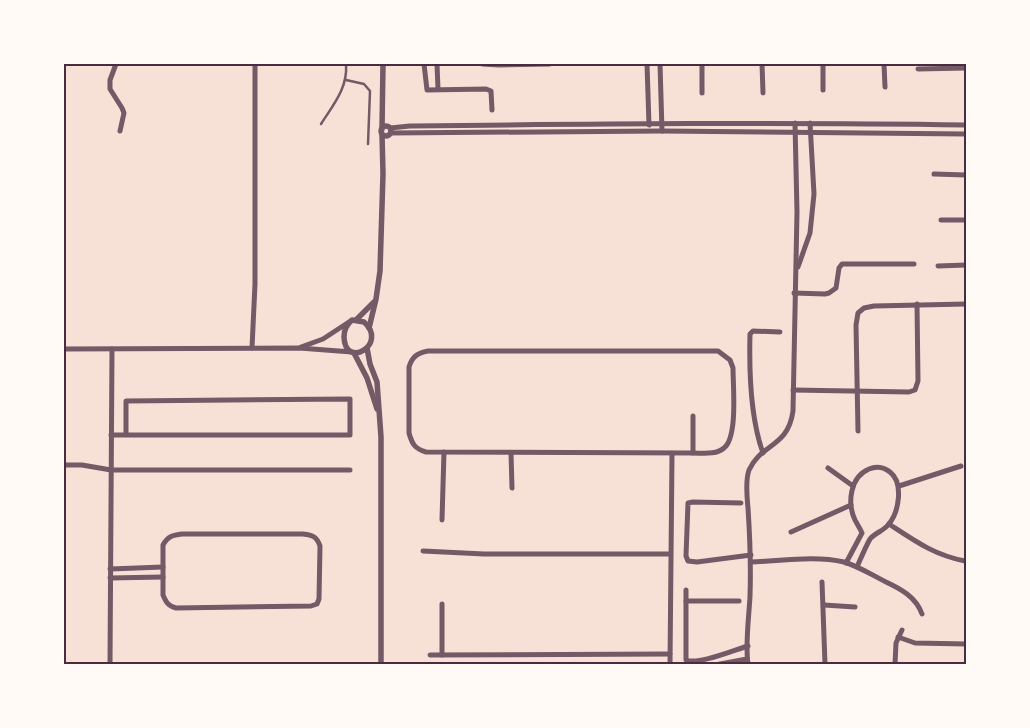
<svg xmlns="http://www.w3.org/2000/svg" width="1030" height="728" font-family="'Alegreya Sans',sans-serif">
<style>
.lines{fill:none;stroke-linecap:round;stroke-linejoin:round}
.service{stroke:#755966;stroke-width:2.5}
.minor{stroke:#755966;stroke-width:5}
.tertiary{stroke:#755966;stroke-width:5.5}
.neatline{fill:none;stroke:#4a2c40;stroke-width:2}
</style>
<rect width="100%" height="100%" fill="#f7e1d7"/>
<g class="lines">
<g class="service">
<path d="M 346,80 L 364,84 L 370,91 L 368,144"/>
<path d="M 321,124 C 333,105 348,88 346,64"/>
</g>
<g class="minor">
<path d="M 116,64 L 110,80 L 110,89 L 122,108 L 124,113 L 120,131"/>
<path d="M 424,64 L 427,90 L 486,89 L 491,91 L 492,110"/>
<path d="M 437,64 L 438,89"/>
<path d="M 482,64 L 499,65 L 550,64"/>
<path d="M 647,64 L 649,125"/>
<path d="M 660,64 L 662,131"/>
<path d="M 762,64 L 763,93"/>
<path d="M 884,64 L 885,87"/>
<path d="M 918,69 L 966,68"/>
<path d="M 823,90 L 823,64"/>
<path d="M 702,93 L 702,64"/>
<path d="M 390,128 L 410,126 C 596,124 781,122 966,125"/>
<path d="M 390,133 L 662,131 L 966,134"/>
<path d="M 934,174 L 966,175"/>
<path d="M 941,220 L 966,220"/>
<path d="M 938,266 L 966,265"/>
<path d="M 798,267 L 810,233 L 814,194 L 810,123"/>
<path d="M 794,293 L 825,294 L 829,293 L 836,288 L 839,268 L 842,264 L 914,264"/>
<path d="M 301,347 L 323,339 L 349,322"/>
<path d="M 252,348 L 255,284 L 255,64"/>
<path d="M 64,349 L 299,348 L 352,352"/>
<path d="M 428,351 L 718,351 L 730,360 L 733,368 C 733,386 738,437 724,448 C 716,455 703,453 693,453 L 426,452 C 415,449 412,444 409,433 L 409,367 C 412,357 417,353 428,351 Z"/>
<path d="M 793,390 L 909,392 L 915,390 L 918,381 L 917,304"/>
<path d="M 693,416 L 693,453"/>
<path d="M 858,431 L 856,325 L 858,313 L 864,308 L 874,306 L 966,304"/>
<path d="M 111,435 L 350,435 L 350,399 L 126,401 L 126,435"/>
<path d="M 511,453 L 512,488"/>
<path d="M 763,453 C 750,417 749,372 750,334 L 753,331 L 780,332"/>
<path d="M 64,465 L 82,465 L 111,470 L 350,470"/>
<path d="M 828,468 L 853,486"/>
<path d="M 899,486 L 961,466"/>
<path d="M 741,503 L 693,502 L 688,503 L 686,556 L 688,561 L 697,562 L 751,555"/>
<path d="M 442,520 L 444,452"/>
<path d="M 889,524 C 915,541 934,555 965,561"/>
<path d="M 791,532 L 851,505"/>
<path d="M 182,534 L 303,534 C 313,535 317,537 320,546 L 319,599 L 317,604 L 311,606 L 176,608 C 168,606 166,602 163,595 L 163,545 C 168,536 173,535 182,534 Z"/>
<path d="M 423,551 L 484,554 L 670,554"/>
<path d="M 751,562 C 781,561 815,555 844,562 C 858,566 872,575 886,582 C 901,589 916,597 922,614"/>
<path d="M 846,563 L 862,533 C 860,528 857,524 855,520 C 847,503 850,477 869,469 C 876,466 884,467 890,472 C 904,483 899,513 888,525 C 883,531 875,533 870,539 C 865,548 861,558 857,567"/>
<path d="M 110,569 L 163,567"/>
<path d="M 110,578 L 163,577"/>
<path d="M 822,582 L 825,664"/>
<path d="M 686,590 L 686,660 C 699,665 734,650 748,646"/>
<path d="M 686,601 L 739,601"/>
<path d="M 824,605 L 855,607"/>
<path d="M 898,637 L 915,643 L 966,644"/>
<path d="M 430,655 L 670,654"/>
<path d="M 442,655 L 442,604"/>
<path d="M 110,664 L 112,349"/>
<path d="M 670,664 L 672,454"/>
<path d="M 720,664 L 747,659"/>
<path d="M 748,664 C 745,644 749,617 750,596 C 751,566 750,538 748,508 C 747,497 745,481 749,470 C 761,443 788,448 793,411 L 797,212 L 795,123"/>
<path d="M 895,664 L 896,643 L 902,630"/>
</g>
<g class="tertiary">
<circle cx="386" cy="131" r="5"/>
<path d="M 382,129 L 383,64"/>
<path d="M 352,320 L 364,322 C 389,344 345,370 344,337 C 344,329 347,324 352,320 Z"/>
<path d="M 356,320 L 374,302"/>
<path d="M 369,328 L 376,299 L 380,271 L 383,174 L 382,134"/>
<path d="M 367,348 L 370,364 L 377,382 L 381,437 L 381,664"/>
<path d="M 354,353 L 367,378 L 377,409"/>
</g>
</g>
<rect width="1030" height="728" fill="none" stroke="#fffaf5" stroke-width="130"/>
<rect x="65" y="65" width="900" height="598" class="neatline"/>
</svg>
